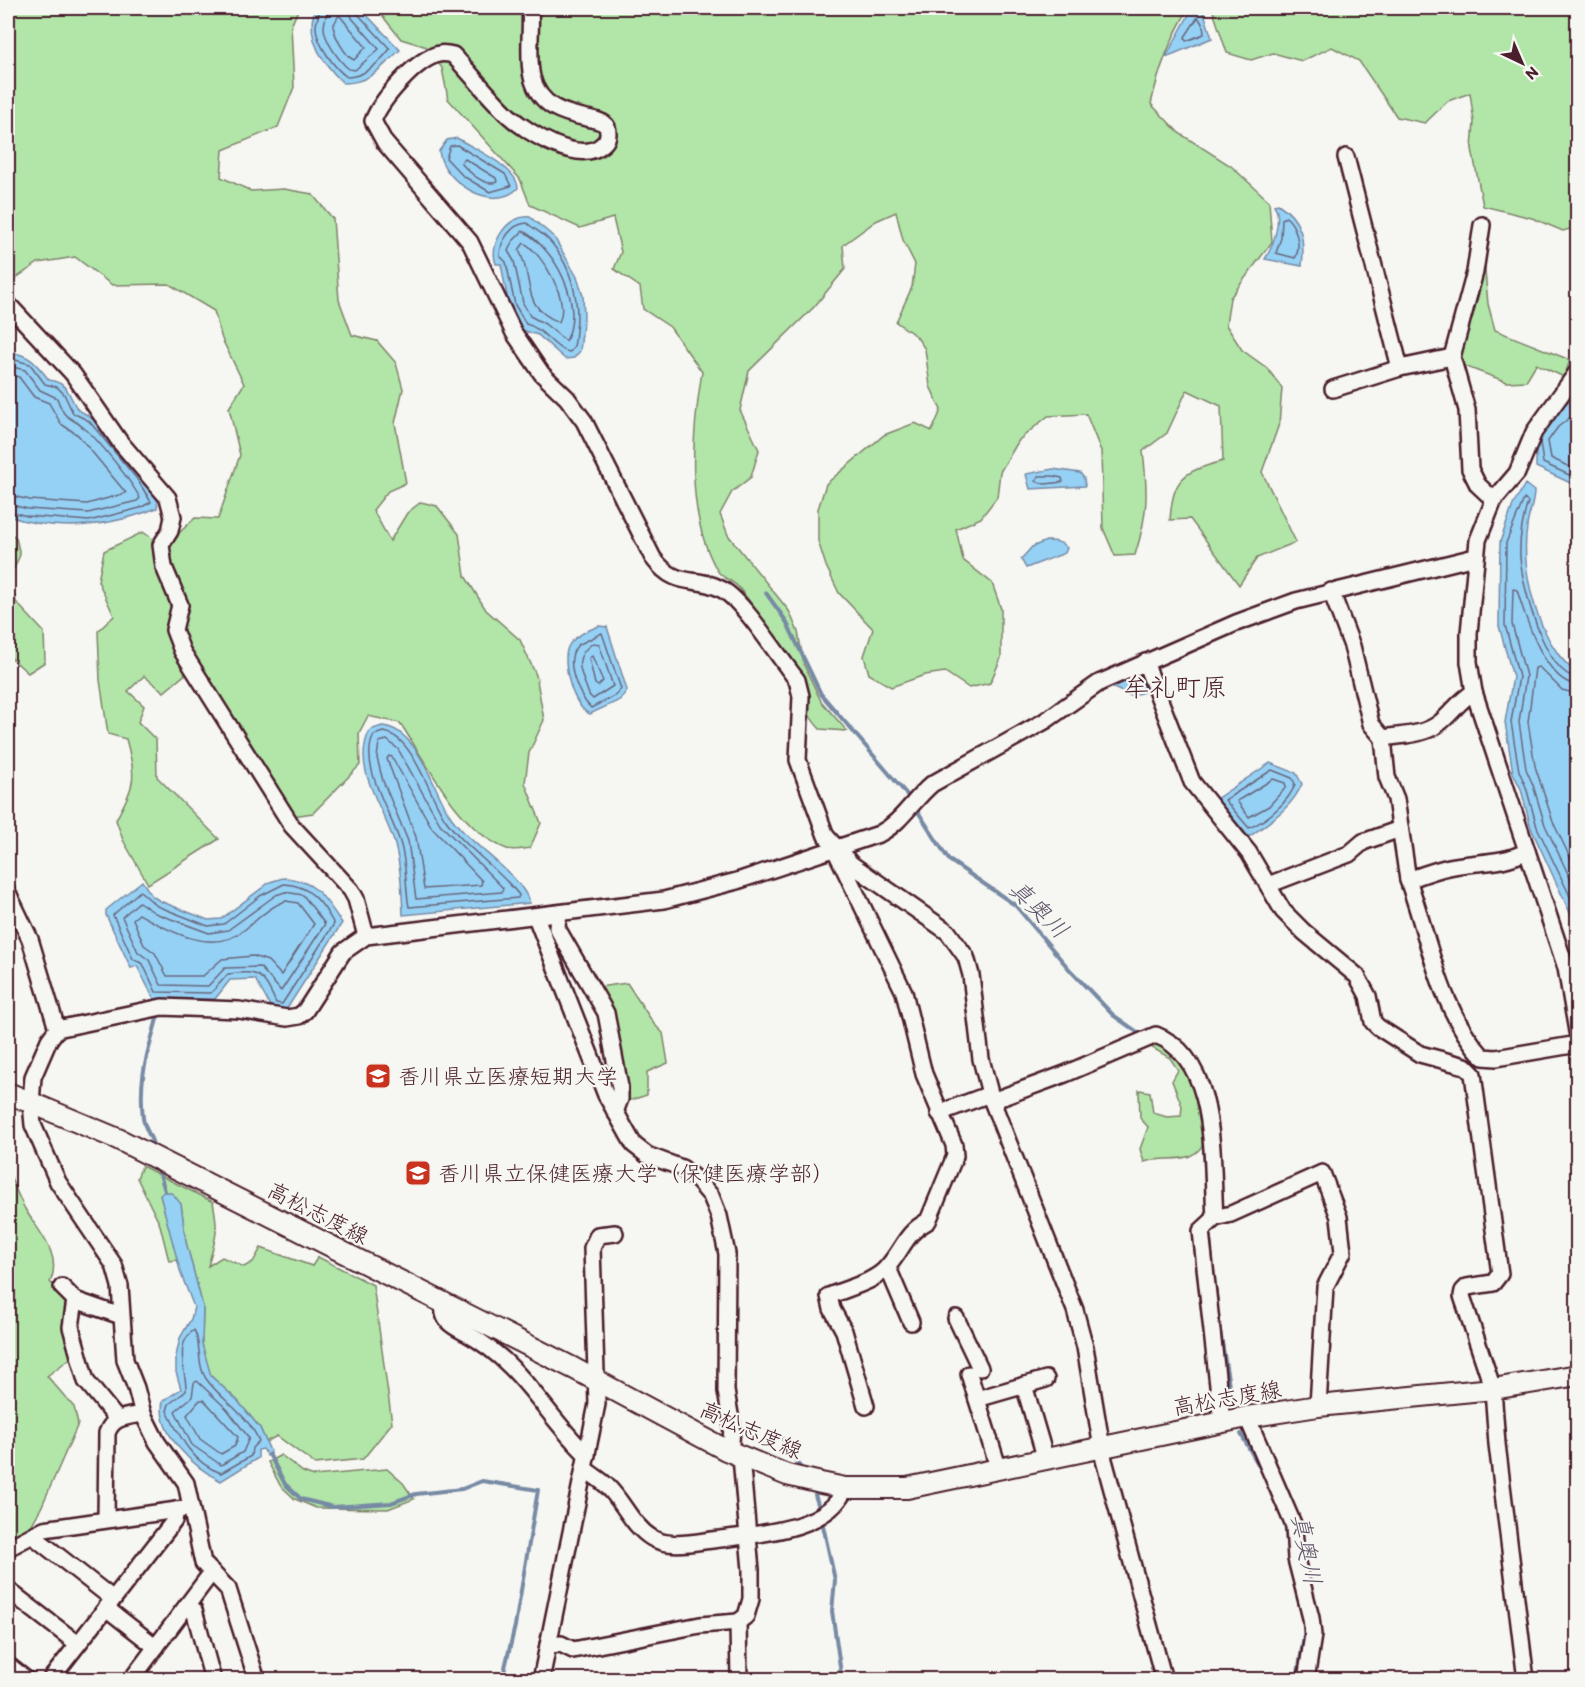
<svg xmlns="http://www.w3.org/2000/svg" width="1585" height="1687" font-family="Itim,'Klee One',sans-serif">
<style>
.green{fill:#b1e6a8;stroke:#7e826a;stroke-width:1.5}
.water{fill:#95d1f5;stroke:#778aa4;stroke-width:1.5}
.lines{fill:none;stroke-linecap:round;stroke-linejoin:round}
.shore{stroke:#68667c;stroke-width:1.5}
.stream{stroke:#778aa4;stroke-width:4}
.minor-casing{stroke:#4a1f2b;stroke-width:20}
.major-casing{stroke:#4a1f2b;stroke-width:24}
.minor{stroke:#f6f6f2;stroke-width:15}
.major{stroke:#f6f6f2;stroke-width:20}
.labels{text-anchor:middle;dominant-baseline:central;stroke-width:4.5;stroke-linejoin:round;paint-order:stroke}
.poi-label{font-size:22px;fill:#4a1f2b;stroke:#f6f6f2;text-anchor:start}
.street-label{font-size:22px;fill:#4a1f2b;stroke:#f6f6f2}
.water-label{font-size:24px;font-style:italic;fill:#605468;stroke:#f6f6f2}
.quarter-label{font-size:26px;fill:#4a1f2b;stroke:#f6f6f2}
</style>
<rect width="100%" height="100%" fill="#f6f6f2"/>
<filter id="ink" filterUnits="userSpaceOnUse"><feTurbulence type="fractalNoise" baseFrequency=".0167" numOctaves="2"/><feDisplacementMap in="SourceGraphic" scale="12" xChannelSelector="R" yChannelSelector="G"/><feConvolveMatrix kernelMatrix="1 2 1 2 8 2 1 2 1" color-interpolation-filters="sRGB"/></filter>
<g filter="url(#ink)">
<g class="green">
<path d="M 8,8 L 299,8 L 291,26 L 294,87 L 278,127 L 223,150 L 221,177 L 251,191 L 284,189 L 312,194 L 333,219 L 339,300 L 352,335 L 377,341 L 396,363 L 403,389 L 395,423 L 406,483 L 388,491 L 373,510 L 390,541 L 407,513 L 421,502 L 437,506 L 459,534 L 465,576 L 486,610 L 520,640 L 536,675 L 544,720 L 529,753 L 525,783 L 541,823 L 530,848 C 523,849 513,851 507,849 C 459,831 428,764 400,723 L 368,716 L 359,733 L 360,765 L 313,813 L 286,817 L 194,667 L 164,692 L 144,676 L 128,691 L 144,706 L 138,722 L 156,740 L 157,777 L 219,839 L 148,884 L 123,840 L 116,820 C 135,783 137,780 126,739 L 108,734 L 100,680 L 98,631 L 114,616 L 98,581 L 104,551 L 143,532 L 164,547 L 195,518 L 218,519 L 240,455 L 229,408 L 244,384 L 222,339 L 214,311 L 169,284 L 112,285 L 75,257 L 38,263 L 13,280 L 8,280 Z"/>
<path d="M 376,8 L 1189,8 C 1170,39 1159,68 1151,104 L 1179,133 L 1231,166 L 1269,201 L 1272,242 L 1230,298 L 1226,325 L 1242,350 L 1267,368 L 1282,388 L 1279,424 L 1262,472 L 1296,542 L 1257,558 L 1239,585 L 1190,519 L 1170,520 C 1173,477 1183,472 1223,461 L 1221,406 L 1187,390 L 1167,433 L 1143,451 C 1148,493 1148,514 1135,555 L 1115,556 L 1103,528 L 1101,451 L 1086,414 L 1048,416 L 1019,440 L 1000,472 L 997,497 L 981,518 L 956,529 L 963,560 L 992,583 L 1001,609 L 1001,658 L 990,683 L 969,688 L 945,672 L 925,675 L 891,687 L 869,674 L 864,656 L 873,629 L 839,593 L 826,566 L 818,541 L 818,509 L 826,484 L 884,435 L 915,423 L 932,431 L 941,410 L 930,386 L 925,349 L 916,336 L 896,322 L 912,287 L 915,264 L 903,240 L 896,212 L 876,221 L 843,245 L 845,269 L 814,307 L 749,371 L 740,410 L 759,450 L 751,477 L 732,492 L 720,514 L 728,535 L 789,611 L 798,632 L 804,665 L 821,701 L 847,731 L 820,729 C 795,702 798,679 781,652 C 768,631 755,605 738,587 C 732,580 721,578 717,570 C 685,514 692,434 702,372 L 670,327 L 643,309 L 640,287 L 614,269 L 621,252 L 613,218 L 580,228 L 530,205 L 520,179 L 448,99 L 442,68 L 427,47 L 401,39 Z"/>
<path d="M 1204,8 L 1577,8 L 1577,227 L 1563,231 L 1532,218 L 1483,206 L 1472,149 L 1474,122 L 1470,93 L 1448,101 L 1425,123 L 1397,117 L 1359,61 L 1332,47 L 1302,61 L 1273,53 L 1251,60 L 1227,53 L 1213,11 Z"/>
<path d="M 1484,260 L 1488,304 L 1495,330 L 1570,360 L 1564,377 L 1536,364 L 1526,381 L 1507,382 L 1456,363 L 1474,312 Z"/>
<path d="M 8,531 L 16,538 L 20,555 L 10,577 L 16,602 L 44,632 L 45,662 L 28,673 L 8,655 Z"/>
<path d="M 627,983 L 654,1024 L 663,1033 L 668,1063 L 647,1072 L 647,1095 L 622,1103 L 604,1071 L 611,1065 L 599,987 Z"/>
<path d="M 1157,1040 L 1190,1068 L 1206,1140 C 1191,1168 1170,1154 1144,1162 L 1140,1149 L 1148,1127 L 1140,1118 L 1139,1090 L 1150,1092 L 1153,1113 L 1167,1117 L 1181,1116 L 1182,1106 L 1172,1081 L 1178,1070 L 1170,1058 L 1151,1047 Z"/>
<path d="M 142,1166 L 213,1202 C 219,1233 216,1237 208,1266 L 222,1257 L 244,1267 L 253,1262 L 261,1248 L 312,1266 L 318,1257 L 373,1285 L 392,1423 L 363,1459 L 315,1464 L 277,1436 L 266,1442 L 260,1428 L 237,1400 L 211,1376 L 207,1365 L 202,1344 L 203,1307 L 186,1242 L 181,1204 L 160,1195 L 178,1260 L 169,1261 L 160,1225 L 137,1178 Z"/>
<path d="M 8,1170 C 13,1183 18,1196 25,1209 C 38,1231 63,1255 50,1282 L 68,1299 L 65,1317 L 72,1357 L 47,1376 L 74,1407 L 78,1424 L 41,1508 L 27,1533 L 8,1540 Z"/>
<path d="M 281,1455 L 303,1472 L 314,1476 L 387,1469 L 403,1483 L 414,1499 L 388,1509 L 316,1508 L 295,1499 L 280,1485 L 268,1462 Z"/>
</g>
<g class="water">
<path d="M 312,8 L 360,8 L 400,50 C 381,67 371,83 343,83 C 323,63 306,40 314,11 Z"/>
<path d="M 1197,8 L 1204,13 L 1212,38 L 1166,57 L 1192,9 Z"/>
<path d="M 457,138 C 474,149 517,167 518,188 C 493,214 442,181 439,151 L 447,140 Z"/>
<path d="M 1278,204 C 1302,219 1305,239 1302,266 L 1265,259 C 1273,247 1283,218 1274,205 Z"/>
<path d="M 530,217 L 554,237 L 577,277 L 583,296 L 584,316 L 580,351 L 574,358 L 565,359 L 538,335 L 522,330 L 509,307 L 501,264 L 496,264 C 488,244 508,214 530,217 Z"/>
<path d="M 8,352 C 29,354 36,363 49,380 C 69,383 68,395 78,410 C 108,423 140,472 158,501 L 157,508 C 108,527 58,533 8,516 Z"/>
<path d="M 1577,395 L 1577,486 L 1536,467 L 1536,449 L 1532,445 L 1548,418 Z"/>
<path d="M 1053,469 L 1080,473 L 1084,478 L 1085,486 L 1030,489 L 1026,474 Z"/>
<path d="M 1525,484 L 1534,491 C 1534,505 1528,514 1527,527 C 1521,568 1534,620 1558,654 C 1563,661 1571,668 1577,674 L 1577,928 L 1531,828 L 1521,789 L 1513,773 L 1505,722 L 1513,677 L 1499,626 L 1500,542 L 1513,505 Z"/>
<path d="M 1046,541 C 1054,541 1061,541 1067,548 L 1065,553 L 1026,568 L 1021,559 L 1032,547 Z"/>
<path d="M 599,626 L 607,627 L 627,690 L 620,700 L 590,714 C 573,708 561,663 568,647 C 573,636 589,630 599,626 Z"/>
<path d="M 1143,670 L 1150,690 L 1131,696 L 1107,685 Z"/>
<path d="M 382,726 C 417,728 433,788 449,814 C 468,845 520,872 530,903 L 403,915 C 402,892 401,868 395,845 C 385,808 350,769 370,730 Z"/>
<path d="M 1270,763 L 1296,773 L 1302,784 C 1292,808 1269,822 1249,837 L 1216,799 Z"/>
<path d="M 283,878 C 317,880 324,898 342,923 L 286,1010 L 272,1009 L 255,979 L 230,980 L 215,999 L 154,999 L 137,966 L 131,968 L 106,915 L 106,910 L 142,881 L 152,896 L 160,901 L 208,920 L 221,919 L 270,882 Z"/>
<path d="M 165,1191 L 173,1194 L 181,1204 L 186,1242 L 203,1307 L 202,1344 L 211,1376 L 237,1400 L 260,1428 L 271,1453 L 267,1456 L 263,1449 L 258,1450 L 258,1458 L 221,1481 C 195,1468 156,1434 163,1401 L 181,1389 L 176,1372 L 176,1356 L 180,1338 L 191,1319 L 194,1307 L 181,1274 L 160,1195 Z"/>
</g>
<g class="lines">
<g class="shore">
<path d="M 319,8 C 320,15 316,20 316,27 C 316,43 335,69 347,77 C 365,77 379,63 390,49 L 358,14 L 357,8"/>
<path d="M 327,8 C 328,15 324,20 324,27 C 324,40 339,61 349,69 L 355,70 L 379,49 L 352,18 L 349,8"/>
<path d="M 339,15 L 366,47 L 354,60 C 345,56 335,37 333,26 Z"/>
<path d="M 1198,17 L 1203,25 L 1204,34 L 1186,41 L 1185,37 Z"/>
<path d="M 457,145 L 505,174 L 511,186 L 490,192 L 463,176 L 446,158 L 450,146 Z"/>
<path d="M 465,159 L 496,178 L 497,182 C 484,187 469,172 461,163 Z"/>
<path d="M 1286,217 C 1296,225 1302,247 1295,258 L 1276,253 L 1281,238 L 1282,219 Z"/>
<path d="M 527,223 C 534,229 543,234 549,240 C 571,265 580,299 576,331 C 575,338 576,347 570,352 C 555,351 544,328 526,324 L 515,305 L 506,262 L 500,256 C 500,241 511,224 527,223 Z"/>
<path d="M 523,231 C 555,249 585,304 566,341 L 545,324 L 530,316 L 523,303 L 514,261 L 508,251 L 512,242 Z"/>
<path d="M 524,243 C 543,254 570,300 559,322 C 520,306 535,282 519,250 Z"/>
<path d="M 8,358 L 30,364 L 45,384 L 57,387 L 64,394 L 73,413 L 89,421 L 137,479 L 151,502 L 140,508 L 89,521 L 27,516 L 8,511"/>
<path d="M 8,366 L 25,370 L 40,390 L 57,398 C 66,423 68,414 84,428 C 99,440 131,481 140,498 L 137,501 L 88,513 L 28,509 L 8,504"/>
<path d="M 8,375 L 19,377 L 34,397 L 49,403 L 61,424 L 78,435 L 126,493 L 87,504 L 30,500 L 8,495"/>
<path d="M 1578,411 L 1558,427 L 1548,441 L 1551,458 L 1578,471"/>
<path d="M 1540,442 L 1543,463 L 1578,479"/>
<path d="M 1053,476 L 1062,478 L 1063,482 L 1045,484 L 1035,481 L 1039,476 Z"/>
<path d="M 602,633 L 621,689 L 616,695 L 591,708 C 578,696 563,660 578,645 Z"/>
<path d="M 593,643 L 599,644 L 613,686 L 593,699 L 589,695 C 582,673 570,659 593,643 Z"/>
<path d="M 592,656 L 603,681 L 598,686 L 595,684 L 589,658 Z"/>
<path d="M 1578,678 C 1544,674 1522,585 1520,557 C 1519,537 1522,521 1528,502 L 1524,499 L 1506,543 L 1505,625 L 1519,677 L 1511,722 L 1519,771 L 1526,787 L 1537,827 L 1578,913"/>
<path d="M 1578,685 C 1545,683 1525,616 1517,590 L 1513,589 L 1512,624 L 1526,676 L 1519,722 L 1526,769 L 1533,785 L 1545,825 L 1578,895"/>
<path d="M 1578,694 L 1562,690 L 1539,667 L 1535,668 L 1528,722 L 1535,766 L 1553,822 L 1578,874"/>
<path d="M 383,732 C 412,734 430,797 445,819 C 465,848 497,867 519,895 L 518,898 L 409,907 C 405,886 407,863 400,842 C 391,813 358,764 374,735 Z"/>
<path d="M 387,740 L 398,749 L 440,824 L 503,888 L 502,892 L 416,899 L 408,841 L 383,781 L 377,758 L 379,742 Z"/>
<path d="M 389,756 L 392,757 L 432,828 L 482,881 L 481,885 L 424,889 L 416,837 L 387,759 Z"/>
<path d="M 1272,770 L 1292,778 L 1295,784 C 1290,801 1266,821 1249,828 L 1225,800 Z"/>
<path d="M 1273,779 L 1285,783 L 1286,787 L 1269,806 L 1249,817 L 1237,801 Z"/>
<path d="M 284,884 C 310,885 322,902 334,924 L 282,1004 L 276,1003 C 263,974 259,970 228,974 L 211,993 L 156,992 L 143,964 L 133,959 L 113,915 L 140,891 L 157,906 L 208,926 L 224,924 L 260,896 Z"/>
<path d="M 285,892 L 303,895 L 325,924 L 281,991 L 260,967 L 225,968 L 208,986 L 161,985 L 149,960 L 138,952 L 122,917 L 139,902 L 155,913 L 209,933 L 228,930 L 276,895 Z"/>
<path d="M 286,901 L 298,903 L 314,924 L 281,975 L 268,961 L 253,956 L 222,959 L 203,976 L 167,976 L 155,953 L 144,945 L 133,919 L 139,914 C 169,931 213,956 244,930 C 257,920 270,906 286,901 Z"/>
<path d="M 194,1330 C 202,1343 196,1366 207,1380 C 223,1402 247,1413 259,1441 L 252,1448 L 251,1456 L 221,1473 C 192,1463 180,1437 167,1411 L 169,1404 L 186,1391 C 187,1373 173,1344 194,1330 Z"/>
<path d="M 197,1381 L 227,1409 L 249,1438 L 243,1452 L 221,1465 L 192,1445 L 175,1411 L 192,1397 L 194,1383 Z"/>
<path d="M 200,1400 L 204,1400 L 238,1437 L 235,1446 L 221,1454 L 200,1439 L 187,1415 Z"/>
</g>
<g class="stream">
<path d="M 766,593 L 786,621 L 821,694 L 909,797"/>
<path d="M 915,807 L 949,860 L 1015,905 L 1070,970 L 1113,1015 L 1143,1036"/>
<path d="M 1203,1134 L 1206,1184"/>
<path d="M 154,1149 C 153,1138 144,1129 143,1118 C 138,1073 149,1052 159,1011"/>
<path d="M 159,1171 L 165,1191"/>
<path d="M 1209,1229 L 1212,1263"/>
<path d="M 1213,1275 L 1217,1301"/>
<path d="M 1217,1312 L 1233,1410"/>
<path d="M 1241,1434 L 1263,1473"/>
<path d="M 783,1439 L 802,1470"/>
<path d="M 269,1454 L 285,1484 L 301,1499 L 333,1507 L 391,1503 L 416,1494 L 462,1489 L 482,1481 L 538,1490 L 515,1626 L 502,1680"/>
<path d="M 815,1495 L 820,1510"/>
<path d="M 822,1521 L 835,1580 L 832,1611 L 842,1680"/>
<path d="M 1285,1523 L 1289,1560"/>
<path d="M 1297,1680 L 1305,1629"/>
</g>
<g class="minor-casing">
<g id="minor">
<path d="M 530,8 C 532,29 527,56 532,77 C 544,125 600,112 607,127 C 609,133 608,140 603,144 C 581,166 528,133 509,116 C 489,97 472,75 453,55 C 449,54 443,53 439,54 C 416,59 381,100 373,121 L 385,143 L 470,242 L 514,333 L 542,374 L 567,398 L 584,421 L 653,558 C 678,591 695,574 723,590 C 745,603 779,658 797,680 L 801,696 L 798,760 L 826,836 L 851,864 L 948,932 L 966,957 L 971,975 L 981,1059 L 992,1101 L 1075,1310 L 1085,1347 L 1104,1460 L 1164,1680"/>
<path d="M 1346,157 L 1400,368"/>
<path d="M 1482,225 L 1475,272 L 1452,357 L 1467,410 L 1470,469 L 1478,485 L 1494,500"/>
<path d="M 8,304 L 73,374 L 120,442 L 168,498 L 173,517 L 170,531 L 161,545 L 164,567 L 180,605 L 174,630 L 182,651 L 292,826 L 351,890 L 356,899 L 366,936"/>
<path d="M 1578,371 L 1534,432 L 1517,473 L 1494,500 L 1478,540 L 1469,633 L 1469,662 L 1474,692 L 1566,968 L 1578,1037"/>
<path d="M 1333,389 L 1400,368 L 1452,357"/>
<path d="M 1331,591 L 1352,646 L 1371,724 L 1383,738 C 1401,735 1424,735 1438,724 C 1452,714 1459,700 1474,692"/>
<path d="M 1145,662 L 1192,782 L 1249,853 L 1283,911 L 1304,932 L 1357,976 L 1368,996 L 1373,1022 L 1378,1027 L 1420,1054 L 1465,1066 L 1473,1074 L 1500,1274 L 1493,1283 L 1467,1287 L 1463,1291 L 1462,1296 L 1493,1389 L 1497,1444 L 1526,1680"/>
<path d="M 1383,738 L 1387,777 L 1396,799 L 1408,880 C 1422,875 1435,870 1449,867 C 1476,861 1501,865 1527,851"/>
<path d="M 838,856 L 904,992 L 924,1074 L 954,1145 L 955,1156 L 928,1221 C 906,1232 903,1249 888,1266 C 876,1282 847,1288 829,1296 L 832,1309 L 844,1331 L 866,1406"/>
<path d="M 1408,880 C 1430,941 1438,1007 1483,1057 L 1496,1058 L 1578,1044"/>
<path d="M 1268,885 L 1349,854 L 1363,842 L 1400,829"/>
<path d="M 8,893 L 30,939 L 57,1029 L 49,1040 L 33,1077 L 31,1103 L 33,1125 L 58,1182 L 114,1265 L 120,1286 L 125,1360 L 136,1388 L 143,1414 L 157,1442 L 186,1483 L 203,1563 L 228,1589 L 257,1680"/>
<path d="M 558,914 L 557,928 L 606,1013 L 620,1087 L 620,1099 L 615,1112"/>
<path d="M 536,917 L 606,1095 L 634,1145 L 647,1155 L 682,1168 L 699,1182 L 711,1196 L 719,1216 L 727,1254 L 726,1391 L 732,1426 L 731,1443 L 726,1450"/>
<path d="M 57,1029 L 162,1007 L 239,1010 L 287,1018 L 299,1016 L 305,1011 L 343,952 L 366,936 L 664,900 L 737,881 L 879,834 C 901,823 913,800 932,784 L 1045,721 L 1099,683 L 1236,623 L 1296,601 L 1475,557"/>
<path d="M 992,1101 L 1065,1074 L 1156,1035 C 1220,1060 1211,1162 1215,1218"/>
<path d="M 939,1113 L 990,1094"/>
<path d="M 888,1268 L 911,1322"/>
<path d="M 62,1287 L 75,1300 L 71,1327 L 86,1381 L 117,1419"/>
<path d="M 75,1300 L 121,1316"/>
<path d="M 444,1303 C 441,1321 452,1326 466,1333 C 523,1364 544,1414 587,1455"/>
<path d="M 956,1318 L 980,1368"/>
<path d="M 969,1374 L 999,1470"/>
<path d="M 1024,1385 L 1046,1460"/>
<path d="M 977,1399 L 1046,1379"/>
<path d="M 1247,1417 L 1294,1526 L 1296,1559 L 1311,1618 L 1313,1635 L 1306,1680"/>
<path d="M 1222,1422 L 1201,1231 L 1215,1218 L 1231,1214 L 1322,1173 L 1339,1217 L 1343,1252 L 1325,1287 L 1318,1406"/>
<path d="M 585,1469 C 592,1475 601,1480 607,1486 C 623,1501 632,1526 652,1538 C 671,1549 699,1541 720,1539 C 758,1534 830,1530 845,1488"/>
<path d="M 106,1519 L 107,1433 C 113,1416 127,1417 143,1414"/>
<path d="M 33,1536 L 113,1599"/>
<path d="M 8,1548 L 44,1529 L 184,1509"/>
<path d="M 8,1590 L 78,1644"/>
<path d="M 188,1605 L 194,1610 L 213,1680"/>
<path d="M 106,1608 L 156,1647"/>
<path d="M 738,1622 L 739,1680"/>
<path d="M 548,1645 L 561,1644 L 573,1650 L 700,1625 L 738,1622 L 746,1616 L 751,1599 L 751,1570 L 741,1457"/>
<path d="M 8,1665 L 27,1680"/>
<path d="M 50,1680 L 174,1521 L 176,1510"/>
<path d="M 131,1680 L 212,1572"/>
<path d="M 541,1680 L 597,1404 L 592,1248 L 598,1235 L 615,1233"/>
</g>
</g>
<g class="major-casing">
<path id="major" d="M 8,1093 L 118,1139 L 573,1368 L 726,1450 L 787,1475 L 821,1483 L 845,1488 L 907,1488 L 1247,1417 L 1318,1406 L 1493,1389 L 1578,1375"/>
</g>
<use href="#minor" class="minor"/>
<use href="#major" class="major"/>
</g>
</g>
<defs>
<g id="university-square" transform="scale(1.35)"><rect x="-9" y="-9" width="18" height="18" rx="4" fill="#c8321e" stroke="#f6f6f2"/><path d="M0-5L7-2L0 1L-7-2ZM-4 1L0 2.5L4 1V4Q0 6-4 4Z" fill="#fff"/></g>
</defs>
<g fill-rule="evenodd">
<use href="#university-square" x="378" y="1076"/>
<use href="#university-square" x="418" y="1173"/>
</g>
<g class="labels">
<g class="poi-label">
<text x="398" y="1076">香川県立医療短期大学</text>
<text x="438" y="1173">香川県立保健医療大学（保健医療学部）</text>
</g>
<g class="street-label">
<text transform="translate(318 1213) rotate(27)">高松志度線</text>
<text transform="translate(1227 1398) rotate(-10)">高松志度線</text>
<text transform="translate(751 1430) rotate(24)">高松志度線</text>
</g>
<g class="water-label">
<text transform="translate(1039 909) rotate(44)">真奥川</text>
<text transform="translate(1307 1549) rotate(79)">真奥川</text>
</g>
<g class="quarter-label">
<text x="1175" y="687">牟礼町原</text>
</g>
</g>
<rect width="1585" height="1687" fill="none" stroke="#f6f6f2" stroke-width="30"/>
<rect x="15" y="15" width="1555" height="1657" fill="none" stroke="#4a1f2b" stroke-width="2" filter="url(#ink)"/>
<g transform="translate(1522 63) rotate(136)" stroke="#f6f6f2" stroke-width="4.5" paint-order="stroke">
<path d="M0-4.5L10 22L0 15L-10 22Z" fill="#4a1f2b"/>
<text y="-9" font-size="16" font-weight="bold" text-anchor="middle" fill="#4a1f2b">N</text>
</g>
</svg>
